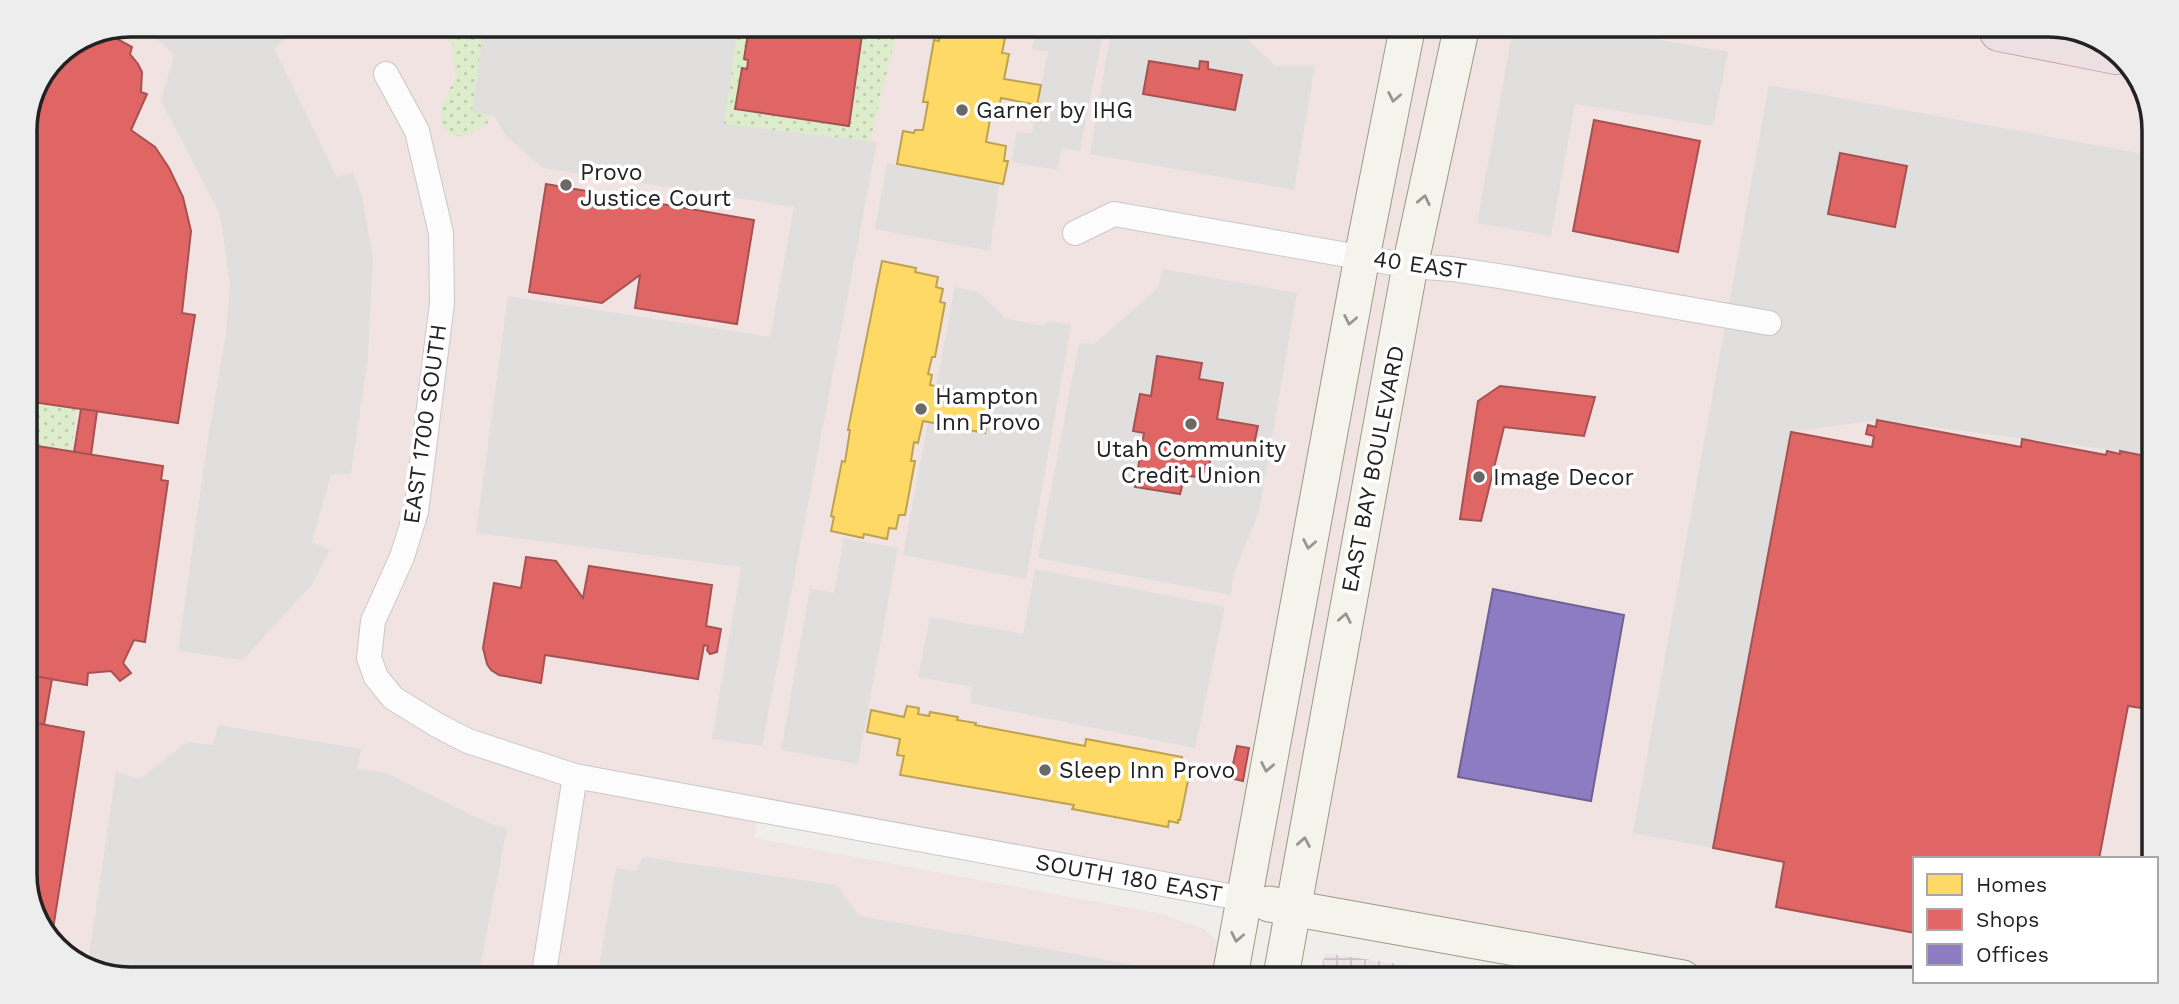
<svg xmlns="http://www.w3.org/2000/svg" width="2179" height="1004" font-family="'Work Sans',sans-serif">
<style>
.commercial{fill:#f1e3e1}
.industrial{fill:url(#industrial-grid)}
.grass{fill:url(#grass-dots)}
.parking{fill:#e0dfde;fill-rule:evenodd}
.homes{fill:#ffd966;stroke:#bda252;stroke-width:2}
.shops{fill:#e06666;stroke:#a75252;stroke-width:2}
.offices{fill:#8e7cc3;stroke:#6e6193;stroke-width:2}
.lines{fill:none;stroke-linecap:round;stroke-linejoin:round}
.street-casing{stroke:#c9c8c7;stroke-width:26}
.secondary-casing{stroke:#999a82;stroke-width:37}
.highway-casing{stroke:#c5a2ac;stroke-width:40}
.street{stroke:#fdfcfc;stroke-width:24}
.secondary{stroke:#f4f4ed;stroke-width:35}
.highway{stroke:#ece0e2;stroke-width:38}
.oneway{stroke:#969692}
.poi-dot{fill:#6a6968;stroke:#fff;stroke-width:2.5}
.labels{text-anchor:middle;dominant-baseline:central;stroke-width:7;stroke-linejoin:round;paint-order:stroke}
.poi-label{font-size:23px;fill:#222;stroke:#fff;text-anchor:start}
.street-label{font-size:23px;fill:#222;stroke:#fff}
.rim{fill:none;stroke:#222;stroke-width:3.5}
</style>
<defs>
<pattern id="industrial-grid" width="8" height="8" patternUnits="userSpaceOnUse" patternTransform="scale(1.75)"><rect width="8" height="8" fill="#ede4e9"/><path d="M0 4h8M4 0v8" fill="none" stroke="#cbc3c8"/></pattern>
<pattern id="grass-dots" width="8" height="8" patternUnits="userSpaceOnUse" patternTransform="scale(1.75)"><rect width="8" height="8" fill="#ddeccb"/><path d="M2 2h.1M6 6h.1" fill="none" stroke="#bdcaae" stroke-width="1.8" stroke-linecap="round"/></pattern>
</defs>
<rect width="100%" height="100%" fill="#f0eeeb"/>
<path class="commercial" d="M 130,25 L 2090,33 L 2137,71 L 2154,123 L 2147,859 L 1915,859 L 1915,979 L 1680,978 L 758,811 L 754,838 L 1162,914 L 1204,929 L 1220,944 L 1222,976 L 89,971 L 46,938 L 25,881 L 25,123 L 56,55 Z"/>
<path class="industrial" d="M 1325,953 L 1482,977 L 1320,976 Z"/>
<g class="grass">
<path d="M 443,26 L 484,26 L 472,112 L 489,114 L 488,123 L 475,131 L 462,137 L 450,133 L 441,125 L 442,105 L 455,78 L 453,46 L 443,32 Z"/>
<path d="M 738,27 L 898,28 L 870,141 L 724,124 Z"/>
<path d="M 25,401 L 76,408 L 71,460 L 25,452 Z"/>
</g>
<g class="parking">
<path d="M 142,25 L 304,25 L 274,48 L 337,177 L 353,172 L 361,192 L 373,257 L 368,357 L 351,474 L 331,474 L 312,542 L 330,550 L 313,583 L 243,660 L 178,651 L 207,444 L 226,335 L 230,285 L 220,214 L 161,101 L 174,55 Z"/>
<path d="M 484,26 L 738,27 L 724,124 L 877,142 L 762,746 L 712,739 L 741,567 L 476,533 L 508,296 L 770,337 L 794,207 L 543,168 L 506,136 L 494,115 L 472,112 Z"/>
<path d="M 1035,28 L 1104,29 L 1080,151 L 1062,148 L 1057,170 L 1011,162 L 1017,132 L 1032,133 L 1048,52 L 1032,49 Z"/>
<path d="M 1111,29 L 1239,29 L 1241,33 L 1275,66 L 1315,66 L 1294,190 L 1090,154 Z"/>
<path d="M 1513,30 L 1534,33 L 1535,30 L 1610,31 L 1728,52 L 1713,126 L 1575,104 L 1551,236 L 1477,223 Z"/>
<path d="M 1769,85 L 2154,156 L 2151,457 L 2120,451 L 1877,420 L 1791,432 L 1713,848 L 1633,833 Z"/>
<path d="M 887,163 L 999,185 L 990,251 L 875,229 Z"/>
<path d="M 1163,269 L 1297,293 L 1259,512 L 1234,573 L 1231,595 L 1038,558 L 1079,343 L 1094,344 L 1158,288 ZM 1157,356 L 1201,363 L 1199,379 L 1217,419 L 1258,427 L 1251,458 L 1212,452 L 1209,466 L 1206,465 L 1202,478 L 1185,475 L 1180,494 L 1135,486 L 1144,433 L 1133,431 L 1140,394 L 1151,396 Z"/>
<path d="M 955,287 L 978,292 L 999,311 L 1004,318 L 1042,326 L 1048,321 L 1071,325 L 1026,579 L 903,555 L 928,422 L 985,433 L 992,397 L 936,386 Z"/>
<path d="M 844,538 L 898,548 L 858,764 L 781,750 L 810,588 L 834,593 Z"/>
<path d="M 1035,569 L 1225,607 L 1195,748 L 970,703 L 972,687 L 918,677 L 930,617 L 1023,634 Z"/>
<path d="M 218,725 L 361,749 L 357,769 L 387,773 L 488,823 L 507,828 L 479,973 L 87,970 L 116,772 L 140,779 L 187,742 L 213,745 Z"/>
<path d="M 643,857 L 837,885 L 859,916 L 1142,966 L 1140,976 L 598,973 L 616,868 L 635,871 Z"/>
</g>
<g class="homes">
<path d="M 941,28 L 1007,28 L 1002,53 L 1009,54 L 1004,79 L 1041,85 L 1037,105 L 1001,98 L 997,115 L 991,114 L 986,142 L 1006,146 L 1004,161 L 1008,161 L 1003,184 L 897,164 L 903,131 L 914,133 L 915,130 L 923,130 L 928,102 L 923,102 L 934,40 L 939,41 Z"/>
<path d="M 882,261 L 916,268 L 915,272 L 938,277 L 936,287 L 943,289 L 940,302 L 945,303 L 935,357 L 932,357 L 928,374 L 932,375 L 930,385 L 992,397 L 985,433 L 923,421 L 918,443 L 914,442 L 911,461 L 915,461 L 905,515 L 899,515 L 896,529 L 889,528 L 887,539 L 864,534 L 863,538 L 831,531 L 834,517 L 831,516 L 842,461 L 845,462 L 850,430 L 848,430 Z"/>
<path d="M 907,706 L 919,708 L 918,714 L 929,716 L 930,712 L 958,717 L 957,720 L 976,723 L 975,725 L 1085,746 L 1086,739 L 1182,757 L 1181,764 L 1191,766 L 1180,820 L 1178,820 L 1178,823 L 1169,821 L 1168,827 L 1072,809 L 1074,805 L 900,775 L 904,756 L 897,755 L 900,739 L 867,732 L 871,710 L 904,717 Z"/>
</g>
<g class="shops">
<path d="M 749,27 L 863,28 L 849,126 L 735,109 L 742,68 L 747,69 L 748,60 L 744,59 Z"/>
<path d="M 108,34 L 132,47 L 130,54 L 138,64 L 142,72 L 141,92 L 147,94 L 131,130 L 155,147 L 169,168 L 183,197 L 191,231 L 182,313 L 195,315 L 178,423 L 25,401 L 25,123 L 56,55 Z"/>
<path d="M 1149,61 L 1199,69 L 1200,61 L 1208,62 L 1208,69 L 1242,75 L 1235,110 L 1143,94 Z"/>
<path d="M 1594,120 L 1700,141 L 1678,252 L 1573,231 Z"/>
<path d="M 1840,153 L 1907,166 L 1895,227 L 1828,214 Z"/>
<path d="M 546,184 L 754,220 L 737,324 L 635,308 L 640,275 L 602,303 L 529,292 Z"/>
<path d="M 1157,356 L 1202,363 L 1199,379 L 1223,383 L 1217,419 L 1258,426 L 1251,458 L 1212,452 L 1209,466 L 1206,465 L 1202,478 L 1185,475 L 1180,494 L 1135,487 L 1144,433 L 1133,431 L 1140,394 L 1151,396 Z"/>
<path d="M 1500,386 L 1595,397 L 1584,436 L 1504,427 L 1481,521 L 1460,519 L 1478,401 Z"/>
<path d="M 81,409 L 97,411 L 91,455 L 74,452 Z"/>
<path d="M 1877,420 L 2021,447 L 2022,439 L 2106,455 L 2107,451 L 2120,454 L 2120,451 L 2151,457 L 2148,709 L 2128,706 L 2099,859 L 1915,859 L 1915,933 L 1776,907 L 1784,862 L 1713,848 L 1791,432 L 1872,447 L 1874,436 L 1866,434 L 1868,425 L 1876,427 Z"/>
<path d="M 25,444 L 163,466 L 161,480 L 168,481 L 145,642 L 134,640 L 123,663 L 131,673 L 120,681 L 111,671 L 88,673 L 87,685 L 25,675 Z"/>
<path d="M 526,557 L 556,561 L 583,598 L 589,566 L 712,585 L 706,626 L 721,629 L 717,652 L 710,654 L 707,650 L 708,646 L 704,645 L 698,679 L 545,655 L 541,683 L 499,675 L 491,670 L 487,664 L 483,648 L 494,583 L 521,588 Z"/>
<path d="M 34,676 L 52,679 L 44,725 L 28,722 Z"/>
<path d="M 25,721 L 84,732 L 51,942 L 46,938 L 25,881 Z"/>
<path d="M 1237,746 L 1249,748 L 1243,781 L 1230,778 Z"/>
</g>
<path class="offices" d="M 1493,589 L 1624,615 L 1591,801 L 1458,777 Z"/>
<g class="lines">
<g class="street-casing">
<g id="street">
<path d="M 386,74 L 417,131 L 441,233 L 442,303 L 416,512 L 402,557 L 373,621 L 369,658 L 376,677 L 393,698 L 437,725 L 468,741 L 575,776 L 1245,899"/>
<path d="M 1075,233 L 1114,214 L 1410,266 L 1452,269 L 1505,277 L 1769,323"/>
<path d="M 544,973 L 575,776"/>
</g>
</g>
<g class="secondary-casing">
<g id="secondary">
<path d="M 1269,904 L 1683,978"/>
<path d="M 1230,976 L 1362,257 L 1407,30"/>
<path d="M 1281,976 L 1410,266 L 1461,30"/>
</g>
</g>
<g class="highway-casing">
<path id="highway" d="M 1999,32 L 2116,55"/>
</g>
<use href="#street" class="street"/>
<use href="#secondary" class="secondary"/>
<use href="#highway" class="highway"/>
</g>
<defs><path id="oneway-chevron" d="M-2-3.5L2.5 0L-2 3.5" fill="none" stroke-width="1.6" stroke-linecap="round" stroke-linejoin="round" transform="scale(1.75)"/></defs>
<g class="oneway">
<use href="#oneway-chevron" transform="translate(1394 97) rotate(101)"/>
<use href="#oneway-chevron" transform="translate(1424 200) rotate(-78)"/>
<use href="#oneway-chevron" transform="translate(1350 320) rotate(101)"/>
<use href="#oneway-chevron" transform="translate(1309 544) rotate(101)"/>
<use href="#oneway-chevron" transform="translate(1345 618) rotate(-79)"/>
<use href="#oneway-chevron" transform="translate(1267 767) rotate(101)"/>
<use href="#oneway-chevron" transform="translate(1304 842) rotate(-80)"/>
<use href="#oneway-chevron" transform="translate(1237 937) rotate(101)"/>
</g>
<g class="poi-dot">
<circle cx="962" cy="110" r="7"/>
<circle cx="566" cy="185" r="7"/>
<circle cx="921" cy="409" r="7"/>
<circle cx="1191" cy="424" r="7"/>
<circle cx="1479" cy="477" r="7"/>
<circle cx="1045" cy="770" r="7"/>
</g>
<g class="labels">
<g class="poi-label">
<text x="976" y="110">Garner by IHG</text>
<text x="580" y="172">Provo<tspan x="580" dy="26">Justice Court</tspan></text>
<text x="935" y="396">Hampton<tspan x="935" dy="26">Inn Provo</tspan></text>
<text x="1191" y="449" text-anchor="middle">Utah Community<tspan x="1191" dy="26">Credit Union</tspan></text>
<text x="1493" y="477">Image Decor</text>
<text x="1059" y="770">Sleep Inn Provo</text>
</g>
<g class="street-label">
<text transform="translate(1420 265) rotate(8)">40 EAST</text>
<text transform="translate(425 424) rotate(-82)">EAST 1700 SOUTH</text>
<text transform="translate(1373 469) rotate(-79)">EAST BAY BOULEVARD</text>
<text transform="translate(1129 878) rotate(10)">SOUTH 180 EAST</text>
</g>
</g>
<path d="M0 0H2179V1004H0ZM130 37H2049A93 93 0 0 1 2142 130V874A93 93 0 0 1 2049 967H130A93 93 0 0 1 37 874V130A93 93 0 0 1 130 37Z" fill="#ededed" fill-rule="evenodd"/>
<path class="rim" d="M130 37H2049A93 93 0 0 1 2142 130V874A93 93 0 0 1 2049 967H130A93 93 0 0 1 37 874V130A93 93 0 0 1 130 37Z"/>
<rect x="1913" y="857" width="245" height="126" fill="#ffffff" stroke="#a7a7a7" stroke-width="2"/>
<rect x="1927" y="874" width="35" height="21" fill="#ffd966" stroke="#a7a7a7" stroke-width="2"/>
<text x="1976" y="892" font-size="21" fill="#222222">Homes</text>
<rect x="1927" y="909" width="35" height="21" fill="#e06666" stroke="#a7a7a7" stroke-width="2"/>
<text x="1976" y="927" font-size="21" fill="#222222">Shops</text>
<rect x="1927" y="944" width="35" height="21" fill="#8e7cc3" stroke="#a7a7a7" stroke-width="2"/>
<text x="1976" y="962" font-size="21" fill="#222222">Offices</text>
</svg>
